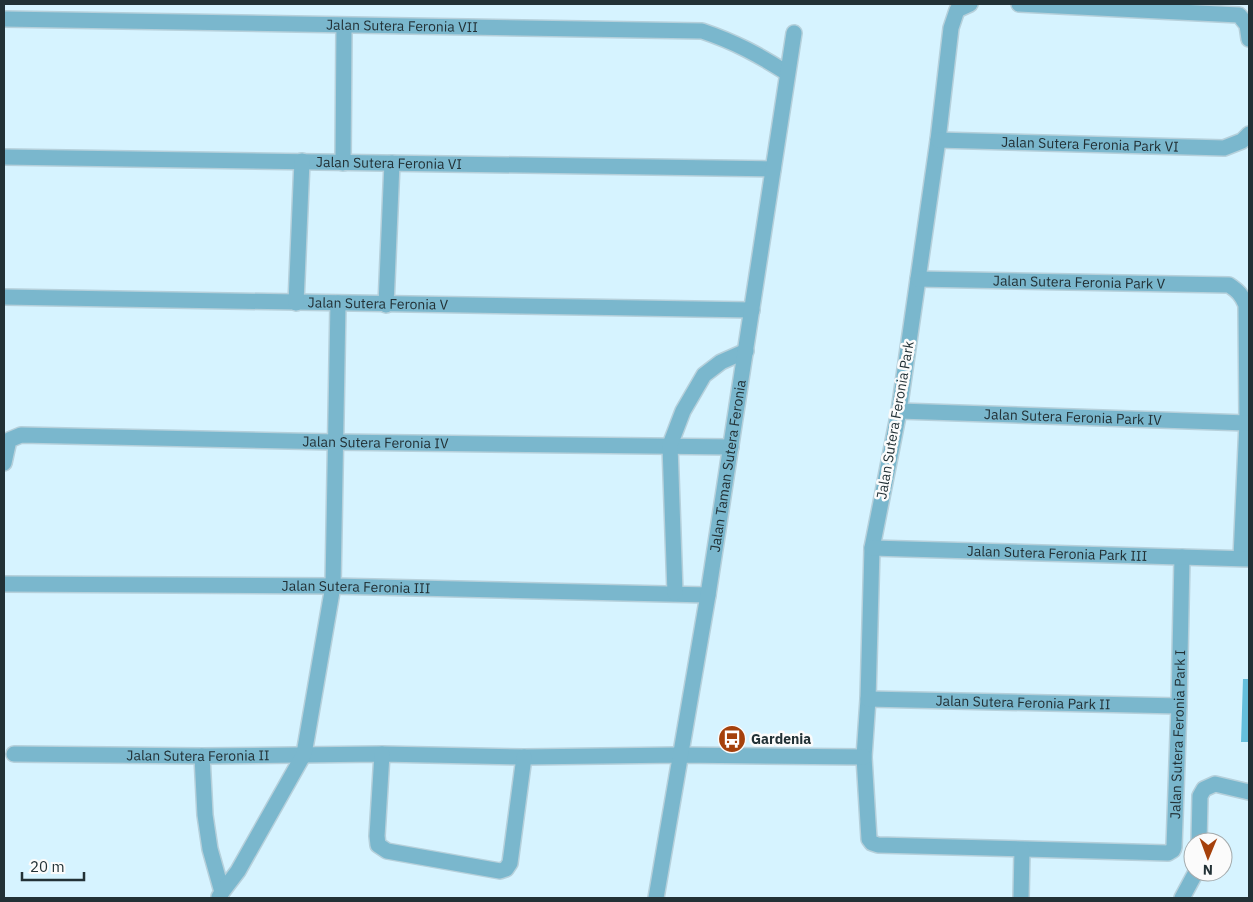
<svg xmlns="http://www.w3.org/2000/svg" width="1253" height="902" font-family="'IBM Plex Sans',sans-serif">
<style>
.water{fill:#65bfdd}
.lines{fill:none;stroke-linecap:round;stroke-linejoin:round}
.minor-casing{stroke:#b6d0db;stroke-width:18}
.minor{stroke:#7ab7cd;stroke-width:15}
.labels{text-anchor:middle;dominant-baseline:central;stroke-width:5;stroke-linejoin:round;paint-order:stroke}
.street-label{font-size:14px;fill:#223136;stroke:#fbfbfb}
.poi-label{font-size:14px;font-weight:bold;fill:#223136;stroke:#fbfbfb;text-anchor:start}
</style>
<rect width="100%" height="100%" fill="#d6f3ff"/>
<path class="water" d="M 1243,679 L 1249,679 L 1249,742 L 1241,742 Z"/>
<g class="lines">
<g class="minor-casing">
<g id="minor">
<path id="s1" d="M 970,4 L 957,10 L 951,28 L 938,140 L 899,411 L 872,548 L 868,699 L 864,757 L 869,839 L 872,843 L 878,845 L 1168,853 L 1173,850 L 1174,847 L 1179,706 L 1182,557"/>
<path d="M 1019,4 L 1239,15 L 1247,25 L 1249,39"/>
<path id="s2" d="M 4,19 L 702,31 C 735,42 759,55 787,73"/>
<path id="s3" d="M 938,140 L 1224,148 L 1242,141 L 1249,134"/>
<path id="s4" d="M 4,157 L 773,169"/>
<path d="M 343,163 L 344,26"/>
<path id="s5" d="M 918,279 L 1229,285 C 1238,291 1242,295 1246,305 L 1247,423 L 1241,558"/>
<path id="s6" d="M 4,297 L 752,310"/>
<path d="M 296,303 L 302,161"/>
<path d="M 386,305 L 392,163"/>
<path id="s7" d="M 899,411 L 1247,423"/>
<path id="s8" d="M 4,463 L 9,440 L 21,435 L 334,442 L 731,447"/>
<path id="s9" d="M 872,548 L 1249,559"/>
<path id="s10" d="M 4,584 L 333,586 L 708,595"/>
<path d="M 675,593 L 670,445 L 683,411 L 704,375 L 721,362 L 746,351"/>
<path id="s11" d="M 868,699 L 1179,706"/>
<path id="s12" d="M 14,754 L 202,756 L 382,754 L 524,757 L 679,755 L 864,757"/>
<path d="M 382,754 L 377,836 L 378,845 L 387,851 L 500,871 L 506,869 L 510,863 L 524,757"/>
<path d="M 202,756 L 205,815 L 210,849 L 222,892 L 219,897"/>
<path d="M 1199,842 L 1200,796 L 1204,789 L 1215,784 L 1249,792"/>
<path d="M 222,892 L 238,871 L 304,754 L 333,586 L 338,303"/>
<path id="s13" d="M 656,898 L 708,595 L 794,33"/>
<path d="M 1021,898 L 1022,850"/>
<path d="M 1182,898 L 1196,872"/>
</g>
</g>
<use href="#minor" class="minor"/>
</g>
<defs>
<g id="bus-disc" transform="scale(1.4375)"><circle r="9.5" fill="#a5410c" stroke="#fbfbfb"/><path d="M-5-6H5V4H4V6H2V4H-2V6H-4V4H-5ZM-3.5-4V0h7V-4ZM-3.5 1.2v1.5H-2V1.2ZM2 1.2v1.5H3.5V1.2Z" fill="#fff"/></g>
</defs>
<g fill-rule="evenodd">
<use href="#bus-disc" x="732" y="739"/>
</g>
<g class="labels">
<g class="street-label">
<text stroke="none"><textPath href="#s2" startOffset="398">Jalan Sutera Feronia VII</textPath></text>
<text stroke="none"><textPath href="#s3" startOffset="152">Jalan Sutera Feronia Park VI</textPath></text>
<text stroke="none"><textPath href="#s4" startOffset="385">Jalan Sutera Feronia VI</textPath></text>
<text stroke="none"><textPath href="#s5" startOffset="161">Jalan Sutera Feronia Park V</textPath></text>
<text stroke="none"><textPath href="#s6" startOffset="374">Jalan Sutera Feronia V</textPath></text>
<text stroke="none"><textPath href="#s7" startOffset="174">Jalan Sutera Feronia Park IV</textPath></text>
<text transform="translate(895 420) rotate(-80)">Jalan Sutera Feronia Park</text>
<text stroke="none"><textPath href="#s8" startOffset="391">Jalan Sutera Feronia IV</textPath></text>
<text stroke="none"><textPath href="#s13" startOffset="438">Jalan Taman Sutera Feronia</textPath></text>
<text stroke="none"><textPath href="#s9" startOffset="185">Jalan Sutera Feronia Park III</textPath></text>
<text stroke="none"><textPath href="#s10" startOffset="352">Jalan Sutera Feronia III</textPath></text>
<text stroke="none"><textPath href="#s11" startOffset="155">Jalan Sutera Feronia Park II</textPath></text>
<text stroke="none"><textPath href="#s1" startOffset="1274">Jalan Sutera Feronia Park I</textPath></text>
<text stroke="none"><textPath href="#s12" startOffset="184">Jalan Sutera Feronia II</textPath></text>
</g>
<g class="poi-label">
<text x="751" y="739">Gardenia</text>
</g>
</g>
<rect width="1253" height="902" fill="none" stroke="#223136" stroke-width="10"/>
<g transform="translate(1208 857) rotate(181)"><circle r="24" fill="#fbfbfb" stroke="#a4aaac"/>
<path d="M0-4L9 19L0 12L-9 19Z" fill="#a5410c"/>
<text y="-8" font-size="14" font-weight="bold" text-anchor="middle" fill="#223136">N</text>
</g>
<path d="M22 872v8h62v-8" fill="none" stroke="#223136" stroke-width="2.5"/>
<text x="30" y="872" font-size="15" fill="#223136" stroke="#fbfbfb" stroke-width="4" paint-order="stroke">20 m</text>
</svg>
